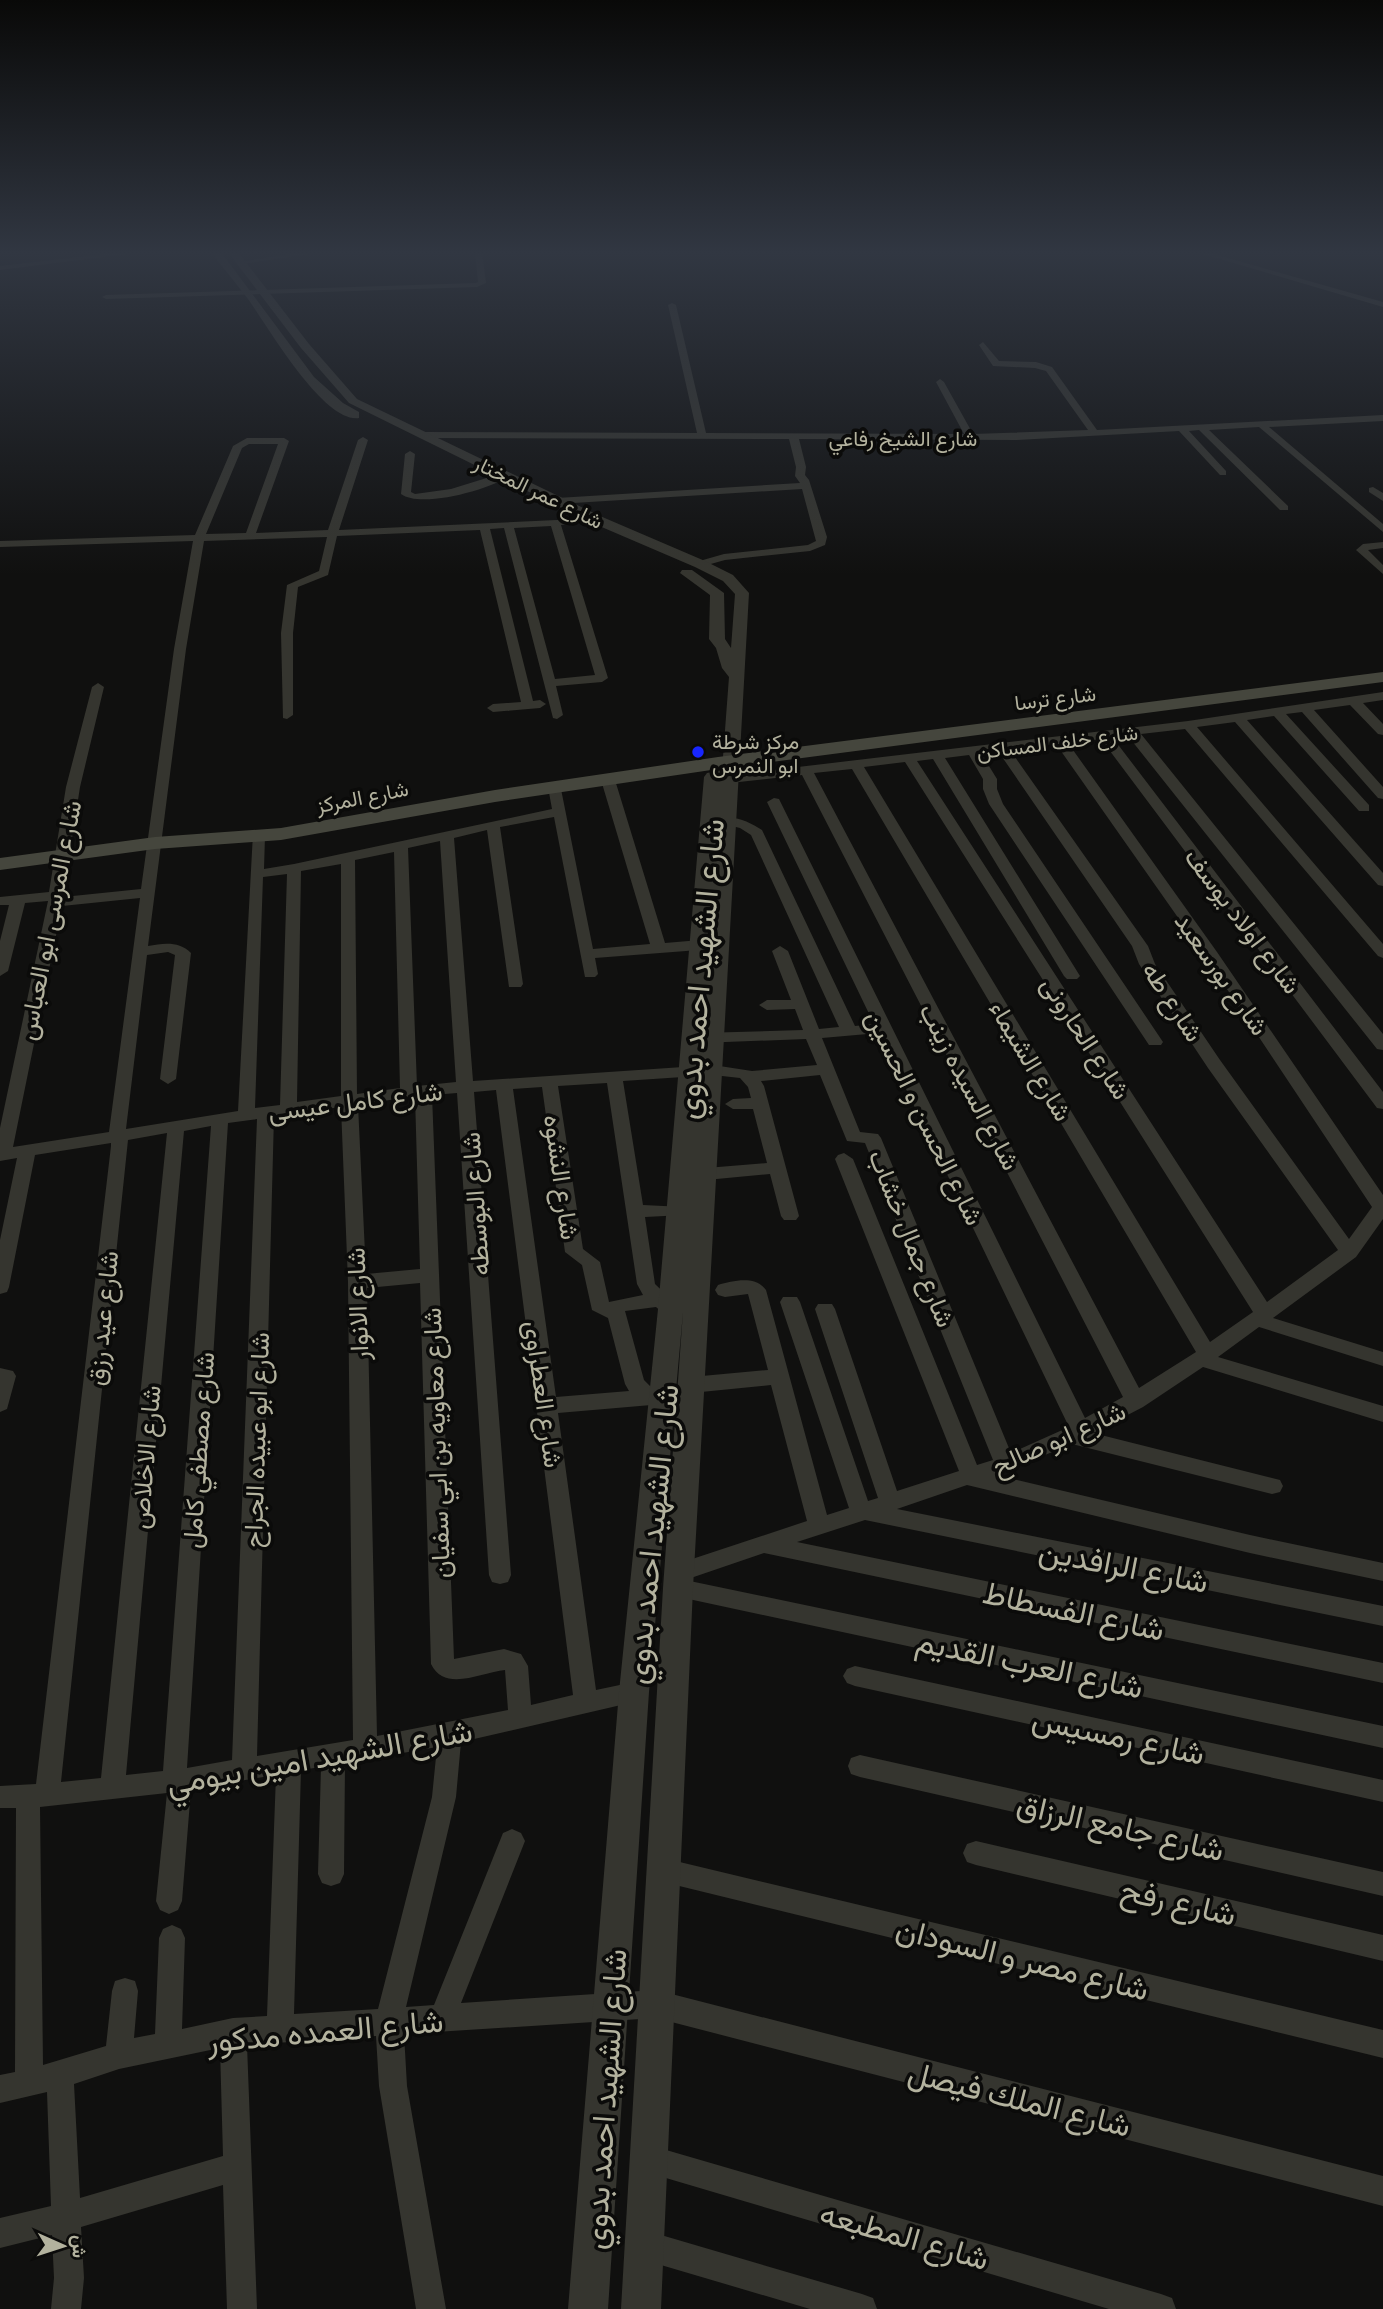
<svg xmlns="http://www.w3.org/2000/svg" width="1383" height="2309" font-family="'Exo 2',Vazirmatn,sans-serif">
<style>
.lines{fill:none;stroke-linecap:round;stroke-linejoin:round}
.minor{fill:#35352f;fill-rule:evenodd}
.tertiary{fill:#35352f;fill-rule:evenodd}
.secondary{fill:#45463d;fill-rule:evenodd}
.poi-dot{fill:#1826ff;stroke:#0b0b0a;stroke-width:2.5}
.labels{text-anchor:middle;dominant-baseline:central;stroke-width:7;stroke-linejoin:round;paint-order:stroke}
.far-street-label{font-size:21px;fill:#b3b29e;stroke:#0b0b0a}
.far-poi-label{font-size:21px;fill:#b3b29e;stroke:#0b0b0a;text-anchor:start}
.street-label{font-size:26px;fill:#b3b29e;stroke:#0b0b0a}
.near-street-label{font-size:32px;fill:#b3b29e;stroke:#0b0b0a}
</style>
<rect width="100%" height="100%" fill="#10100f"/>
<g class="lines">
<g class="minor">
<path d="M 122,252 L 143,252 L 0,270 L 0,266 Z"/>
<path d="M 304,252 L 322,252 L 242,264 L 238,262 Z"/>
<path d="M 475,252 L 482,252 L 486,283 L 477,287 L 106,299 L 102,297 L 106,295 L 476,283 L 478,282 Z"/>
<path d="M 1196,252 L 1207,252 L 1383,302 L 1383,307 Z"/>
<path d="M 672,303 L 676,305 L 706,433 L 964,434 L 936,382 L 940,379 L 944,382 L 973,434 L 1088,430 L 1046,371 L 1035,368 L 993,366 L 979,345 L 983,342 L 999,361 L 1036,362 L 1052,367 L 1097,430 L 1383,415 L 1383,421 L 1269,427 L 1383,524 L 1383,532 L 1259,427 L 1209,430 L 1288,506 L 1288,510 L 1280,510 L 1199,430 L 1189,431 L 1226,471 L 1226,475 L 1220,475 L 1179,431 L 1017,440 L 799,439 L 806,467 L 805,475 L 809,480 L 827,537 L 825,545 L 810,551 L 725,560 L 700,567 L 696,566 L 696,562 L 724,554 L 808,545 L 816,541 L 802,489 L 557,504 L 552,501 L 557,498 L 800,483 L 795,476 L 796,467 L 789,439 L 422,438 L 417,435 L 422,432 L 697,433 L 668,305 Z"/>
<path d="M 363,437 L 368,440 L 339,530 L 578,519 L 578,523 L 561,525 L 608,678 L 602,682 L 556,686 L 563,715 L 557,719 L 553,718 L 504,528 L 490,529 L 533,701 L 540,700 L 546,704 L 540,708 L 493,712 L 487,708 L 493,704 L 521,702 L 480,530 L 337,536 L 328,575 L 298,587 L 293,633 L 293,715 L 287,719 L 283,718 L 281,633 L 287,585 L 319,571 L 327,537 L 204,541 L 186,649 L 148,946 C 164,943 179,941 191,953 L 176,1079 L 168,1084 L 160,1079 L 175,955 L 168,952 L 147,955 L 126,1129 L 238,1111 L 253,833 L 258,832 L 265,836 L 264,869 L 294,864 L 552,809 L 548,787 L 555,783 L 560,784 L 593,949 L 650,944 L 601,780 L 608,776 L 615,780 L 665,943 L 712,939 L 720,944 L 712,949 L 595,958 L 598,974 L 595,977 L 585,977 L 554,817 L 500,827 L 523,984 L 521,987 L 509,987 L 487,830 L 454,838 L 473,1081 L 713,1065 L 752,1071 L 817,1065 L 806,1039 L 700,1043 L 692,1038 L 700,1033 L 803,1030 L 795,1009 L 767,1010 L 759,1005 L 767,1000 L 791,1000 L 772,951 L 780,946 L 788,951 L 819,1029 L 839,1027 L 751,835 L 740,828 L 724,824 L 724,818 C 738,816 751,823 762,830 L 855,1026 L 874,1024 L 767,802 L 774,798 L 779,799 L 1085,1418 L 1123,1397 L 802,775 L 730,783 L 723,779 L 730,775 L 1188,721 L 1383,692 L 1383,700 L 1363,703 L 1383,724 L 1383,735 L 1378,734 L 1350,705 L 1314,710 L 1383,787 L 1383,799 L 1378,798 L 1302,712 L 1286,714 L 1369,805 L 1369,811 L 1359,811 L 1274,716 L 1247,720 L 1383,873 L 1383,886 L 1378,885 L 1235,722 L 1197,727 L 1383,944 L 1383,958 L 1378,956 L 1185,729 L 1141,734 L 1383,1034 L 1383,1050 L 1377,1049 L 1128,736 L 1113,738 L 1383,1092 L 1383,1109 L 1377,1108 L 1101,739 L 1068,743 L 1217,952 L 1383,1195 L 1383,1219 L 1356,1257 L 1273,1318 L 1383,1352 L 1383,1366 L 1259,1327 L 1218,1357 L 1383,1406 L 1383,1422 L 1203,1367 L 1143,1407 L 1093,1433 L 1272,1478 L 1280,1480 L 1283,1486 L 1280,1492 L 1272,1494 L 1072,1444 L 996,1475 L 1250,1535 L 1383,1563 L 1383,1581 L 1250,1553 L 967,1485 L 897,1509 L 1383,1606 L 1383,1626 L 865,1520 L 797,1542 L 1383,1663 L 1383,1683 L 764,1553 L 685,1580 L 1383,1726 L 1383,1748 L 670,1595 L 667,1588 L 673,1580 L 668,1573 L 671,1566 L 807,1521 L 771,1385 L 691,1393 L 684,1390 L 681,1385 L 684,1380 L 691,1377 L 768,1370 L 748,1294 L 725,1297 L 718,1295 L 715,1290 L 718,1285 C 733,1281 755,1275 766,1290 L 827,1515 L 849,1508 L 780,1302 L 783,1297 L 797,1297 L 800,1302 L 868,1501 L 878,1498 L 815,1309 L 818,1304 L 832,1304 L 835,1309 L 897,1491 L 959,1471 L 835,1159 L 838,1155 L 844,1153 L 853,1159 L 977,1465 L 993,1460 L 865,1143 L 847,1141 L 820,1075 L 761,1081 L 764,1086 L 799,1216 L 796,1220 L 784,1220 L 781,1216 L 770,1174 L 706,1180 L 697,1174 L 706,1168 L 767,1163 L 753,1109 L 733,1109 L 725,1104 L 733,1099 L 751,1098 L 748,1087 L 740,1078 L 713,1075 L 623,1081 L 643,1205 L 684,1207 L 687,1211 L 684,1215 L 645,1217 L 655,1284 L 681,1309 L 678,1314 L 664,1314 L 656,1307 L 625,1311 L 644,1380 L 651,1387 L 670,1391 L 673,1396 L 670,1401 L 663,1404 L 558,1413 L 596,1690 L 634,1682 L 642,1685 L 646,1692 L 642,1699 L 634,1702 L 461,1742 L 456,1797 L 406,2007 L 434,2005 L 503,1833 L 512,1829 L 521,1833 L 525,1841 L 461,2003 L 656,1990 L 1383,2176 L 1383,2206 L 656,2018 L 404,2034 L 407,2086 L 446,2309 L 416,2309 L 379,2086 L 376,2036 L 247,2045 L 257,2309 L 227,2309 L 223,2185 L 81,2227 L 84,2278 L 81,2309 L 51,2309 L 54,2278 L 52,2235 L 0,2248 L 0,2218 L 51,2206 L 47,2092 L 0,2103 L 0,2075 L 15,2072 L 16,1808 L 0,1808 L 0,1786 L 36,1784 L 111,1146 L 111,1143 L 35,1155 L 9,1287 L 7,1292 L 0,1294 L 0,1240 L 17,1158 L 0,1161 L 0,1128 L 48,901 L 25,903 L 8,971 L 0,976 L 0,941 L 9,905 L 0,905 L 0,897 L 49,892 L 66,787 L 92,687 L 98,683 L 104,687 L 80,787 L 63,897 L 141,889 L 174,649 L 193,541 L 0,547 L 0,541 L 195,535 L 233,446 L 247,438 L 284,438 L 289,441 L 256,533 L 328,530 L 358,440 ZM 249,444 L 278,444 L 246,533 L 206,534 L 242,448 ZM 551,526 L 595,675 L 555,679 L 514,528 ZM 1056,744 L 1205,956 L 1372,1207 L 1349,1239 L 1220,1060 L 1155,964 L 1148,946 L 1010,750 ZM 998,751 L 1132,946 L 1139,964 L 1208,1068 L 1338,1250 L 1267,1302 L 917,761 L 933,759 L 1064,976 L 1067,979 L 1077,979 L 1080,976 L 945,758 L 969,755 L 983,779 L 983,789 L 989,804 L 1149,1045 L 1161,1045 L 1163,1042 L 1003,804 L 997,789 L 997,779 L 981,753 ZM 905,762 L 1253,1312 L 1210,1342 L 864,767 ZM 852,769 L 1196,1352 L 1139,1388 L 814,773 ZM 440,841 L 456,1082 L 417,1086 L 408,848 ZM 394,852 L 400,1088 L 357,1094 L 355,860 ZM 341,864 L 341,1096 L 297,1102 L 301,871 ZM 287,874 L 280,1105 L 255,1108 L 263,877 ZM 140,898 L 109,1132 L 13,1147 L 62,906 ZM 879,1033 L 1069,1427 L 1011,1453 L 881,1138 L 878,1134 L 860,1132 L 822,1038 ZM 607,1083 L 637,1284 L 643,1295 L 609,1302 L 600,1262 L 583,1249 L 558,1086 ZM 542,1087 L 565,1252 L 582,1265 L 592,1310 L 608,1318 L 625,1384 L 629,1391 L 556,1397 L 513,1089 ZM 496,1090 L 573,1695 L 531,1705 L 528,1666 L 521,1654 L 504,1649 L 454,1659 L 432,1095 L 457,1093 L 489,1575 L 492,1582 L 500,1584 L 508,1582 L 511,1575 L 474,1092 ZM 415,1096 L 420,1269 L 366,1274 L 358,1105 ZM 341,1107 L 348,1282 L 353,1740 L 257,1756 L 274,1116 ZM 257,1119 L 232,1760 L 187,1768 L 228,1123 ZM 211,1126 L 163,1771 L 126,1775 L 184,1131 ZM 167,1133 L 101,1778 L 61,1782 L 128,1140 ZM 420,1283 L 431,1664 C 445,1693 482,1672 505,1670 L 508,1710 L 377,1736 L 367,1288 ZM 437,1747 L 432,1797 L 378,2009 L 294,2014 L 301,1770 L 321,1767 L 318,1874 L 322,1883 L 331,1886 L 340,1883 L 344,1874 L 345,1763 ZM 276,1775 L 267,2016 L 233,2018 L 182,2029 L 185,1938 L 181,1929 L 172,1925 L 163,1929 L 159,1938 L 155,2034 L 134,2038 L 138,1991 L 135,1981 L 125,1978 L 115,1981 L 112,1991 L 106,2046 L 43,2065 L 40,1807 L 167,1793 L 156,1901 L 160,1910 L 169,1914 L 178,1910 L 182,1901 L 191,1789 ZM 220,2048 L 223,2156 L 80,2198 L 74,2084 L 119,2069 Z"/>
<path d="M 410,451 L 415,454 L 411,492 L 415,494 L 451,489 L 506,472 L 511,475 C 492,489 421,509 401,494 L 405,454 Z"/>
<path d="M 1373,487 L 1383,493 L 1383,501 L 1369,492 L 1369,488 Z"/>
<path d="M 1383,542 L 1383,548 L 1368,550 L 1383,565 L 1383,574 L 1356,550 L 1363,544 Z"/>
<path d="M 0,1368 L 13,1371 L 16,1376 L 7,1409 L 0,1412 Z"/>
<path d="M 855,1666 L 1383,1780 L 1383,1802 L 855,1686 L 847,1683 L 843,1676 L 847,1669 Z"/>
<path d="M 860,1755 L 1383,1872 L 1383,1896 L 860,1777 L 851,1774 L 848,1766 L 851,1758 Z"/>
<path d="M 976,1841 L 1383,1935 L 1383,1961 L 976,1865 L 967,1862 L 963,1853 L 967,1844 Z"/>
<path d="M 663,1858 L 1383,2030 L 1383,2058 L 663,1882 L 654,1879 L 650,1870 L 654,1861 Z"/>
<path d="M 649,2145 L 1161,2294 L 1172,2298 L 1176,2309 L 1109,2309 L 649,2173 L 639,2169 L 635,2159 L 639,2149 Z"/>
<path d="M 644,2230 L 862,2294 L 873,2298 L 877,2309 L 810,2309 L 644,2260 L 633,2256 L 629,2245 L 633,2234 Z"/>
</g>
<g class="tertiary">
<path d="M 211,252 L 221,252 L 314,377 L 343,403 L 359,412 L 359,418 C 323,423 267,325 248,299 C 236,283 223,268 211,252 Z"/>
<path d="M 228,252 L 238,252 L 309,344 L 357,399 L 600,516 L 705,561 L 733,575 L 749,593 L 693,1588 L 661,2309 L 621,2309 L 663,1588 L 683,1312 L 649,1692 L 608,2309 L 568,2309 L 619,1692 L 658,1309 L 704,777 L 707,773 L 722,770 L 729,677 L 722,668 L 716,648 L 709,639 L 710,595 L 680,573 L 682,570 L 692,570 L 724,593 L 725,639 L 731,648 L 735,594 L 723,581 L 695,567 L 590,522 L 349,403 L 301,348 Z"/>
</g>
<path class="secondary" d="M 1383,672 L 1383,682 L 718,769 L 495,802 L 281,840 L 155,849 L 0,870 L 0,858 L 155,837 L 281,828 L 495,790 L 718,757 Z"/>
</g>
<linearGradient id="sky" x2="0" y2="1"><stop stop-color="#090908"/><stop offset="0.44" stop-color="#313742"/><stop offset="1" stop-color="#313742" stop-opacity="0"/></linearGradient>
<rect width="1383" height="575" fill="url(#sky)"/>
<circle class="poi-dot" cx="698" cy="752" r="7"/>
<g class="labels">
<g class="far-street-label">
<text x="903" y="437">شارع الشيخ رفاعي</text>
<text transform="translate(539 491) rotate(26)">شارع عمر المختار</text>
<text transform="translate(1055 697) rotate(-7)">شارع ترسا</text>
<text transform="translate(1057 741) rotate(-7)">شارع خلف المساكن</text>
<text transform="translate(362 796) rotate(-11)">شارع المركز</text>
</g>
<g class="far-poi-label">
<text x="712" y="740">مركز شرطة<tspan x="712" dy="24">ابو النمرس</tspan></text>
</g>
<g class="street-label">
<text transform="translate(48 920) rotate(-79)">شارع المرسى ابو العباس</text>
<text transform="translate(1244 920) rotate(53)">شارع اولاد يوسف</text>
<text transform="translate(1223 973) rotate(55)">شارع بورسعيد</text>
<text transform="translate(1174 1001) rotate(57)">شارع طه</text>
<text transform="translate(1087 1037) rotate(57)">شارع الحارونى</text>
<text transform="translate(1032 1060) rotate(59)">شارع الشيماء</text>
<text transform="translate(971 1086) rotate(62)">شارع السيده زينب</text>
<text transform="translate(355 1100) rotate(-7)">شارع كامل عيسى</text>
<text transform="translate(926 1117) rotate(64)">شارع الحسن و الحسين</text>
<text transform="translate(563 1177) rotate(82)">شارع النشوه</text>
<text transform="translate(474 1204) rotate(-94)">شارع البوسطه</text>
<text transform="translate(913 1238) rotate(68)">شارع جمال خشاب</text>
<text transform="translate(356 1304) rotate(-92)">شارع الانوار</text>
<text transform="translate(101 1318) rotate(-84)">شارع عيد رزق</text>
<text transform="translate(545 1394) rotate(82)">شارع العطراوى</text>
<text transform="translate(1058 1437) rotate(-24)">شارع ابو صالح</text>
<text transform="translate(255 1440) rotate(-88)">شارع ابو عبيده الجراح</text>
<text transform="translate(435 1443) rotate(-92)">شارع معاويه بن ابي سفيان</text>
<text transform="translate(197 1450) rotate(-86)">شارع مصطفي كامل</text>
<text transform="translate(144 1457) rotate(-85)">شارع الاخلاص</text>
</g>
<g class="near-street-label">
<text transform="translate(698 969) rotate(-85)">شارع الشهيد احمد بدوي</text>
<text transform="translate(650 1534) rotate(-84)">شارع الشهيد احمد بدوي</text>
<text transform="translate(1124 1564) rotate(11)">شارع الرافدين</text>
<text transform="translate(1074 1609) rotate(12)">شارع الفسطاط</text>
<text transform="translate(1030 1662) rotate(12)">شارع العرب القديم</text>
<text transform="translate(1119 1734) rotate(12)">شارع رمسيس</text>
<text transform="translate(319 1755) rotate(-10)">شارع الشهيد امين بيومي</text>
<text transform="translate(1121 1825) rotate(13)">شارع جامع الرزاق</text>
<text transform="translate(1179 1900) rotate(13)">شارع رفح</text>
<text transform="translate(1023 1957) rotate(14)">شارع مصر و السودان</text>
<text transform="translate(325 2029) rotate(-5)">شارع العمده مدكور</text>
<text transform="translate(1020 2097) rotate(14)">شارع الملك فيصل</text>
<text transform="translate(603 2099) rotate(-86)">شارع الشهيد احمد بدوي</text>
<text transform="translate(905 2234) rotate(16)">شارع المطبعه</text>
</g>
</g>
<g transform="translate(63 2246) rotate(93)" stroke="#0b0b0a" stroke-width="5" paint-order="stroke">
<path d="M0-5L12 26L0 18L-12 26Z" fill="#b3b29e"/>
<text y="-10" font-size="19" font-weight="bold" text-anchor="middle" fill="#b3b29e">ش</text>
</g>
</svg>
